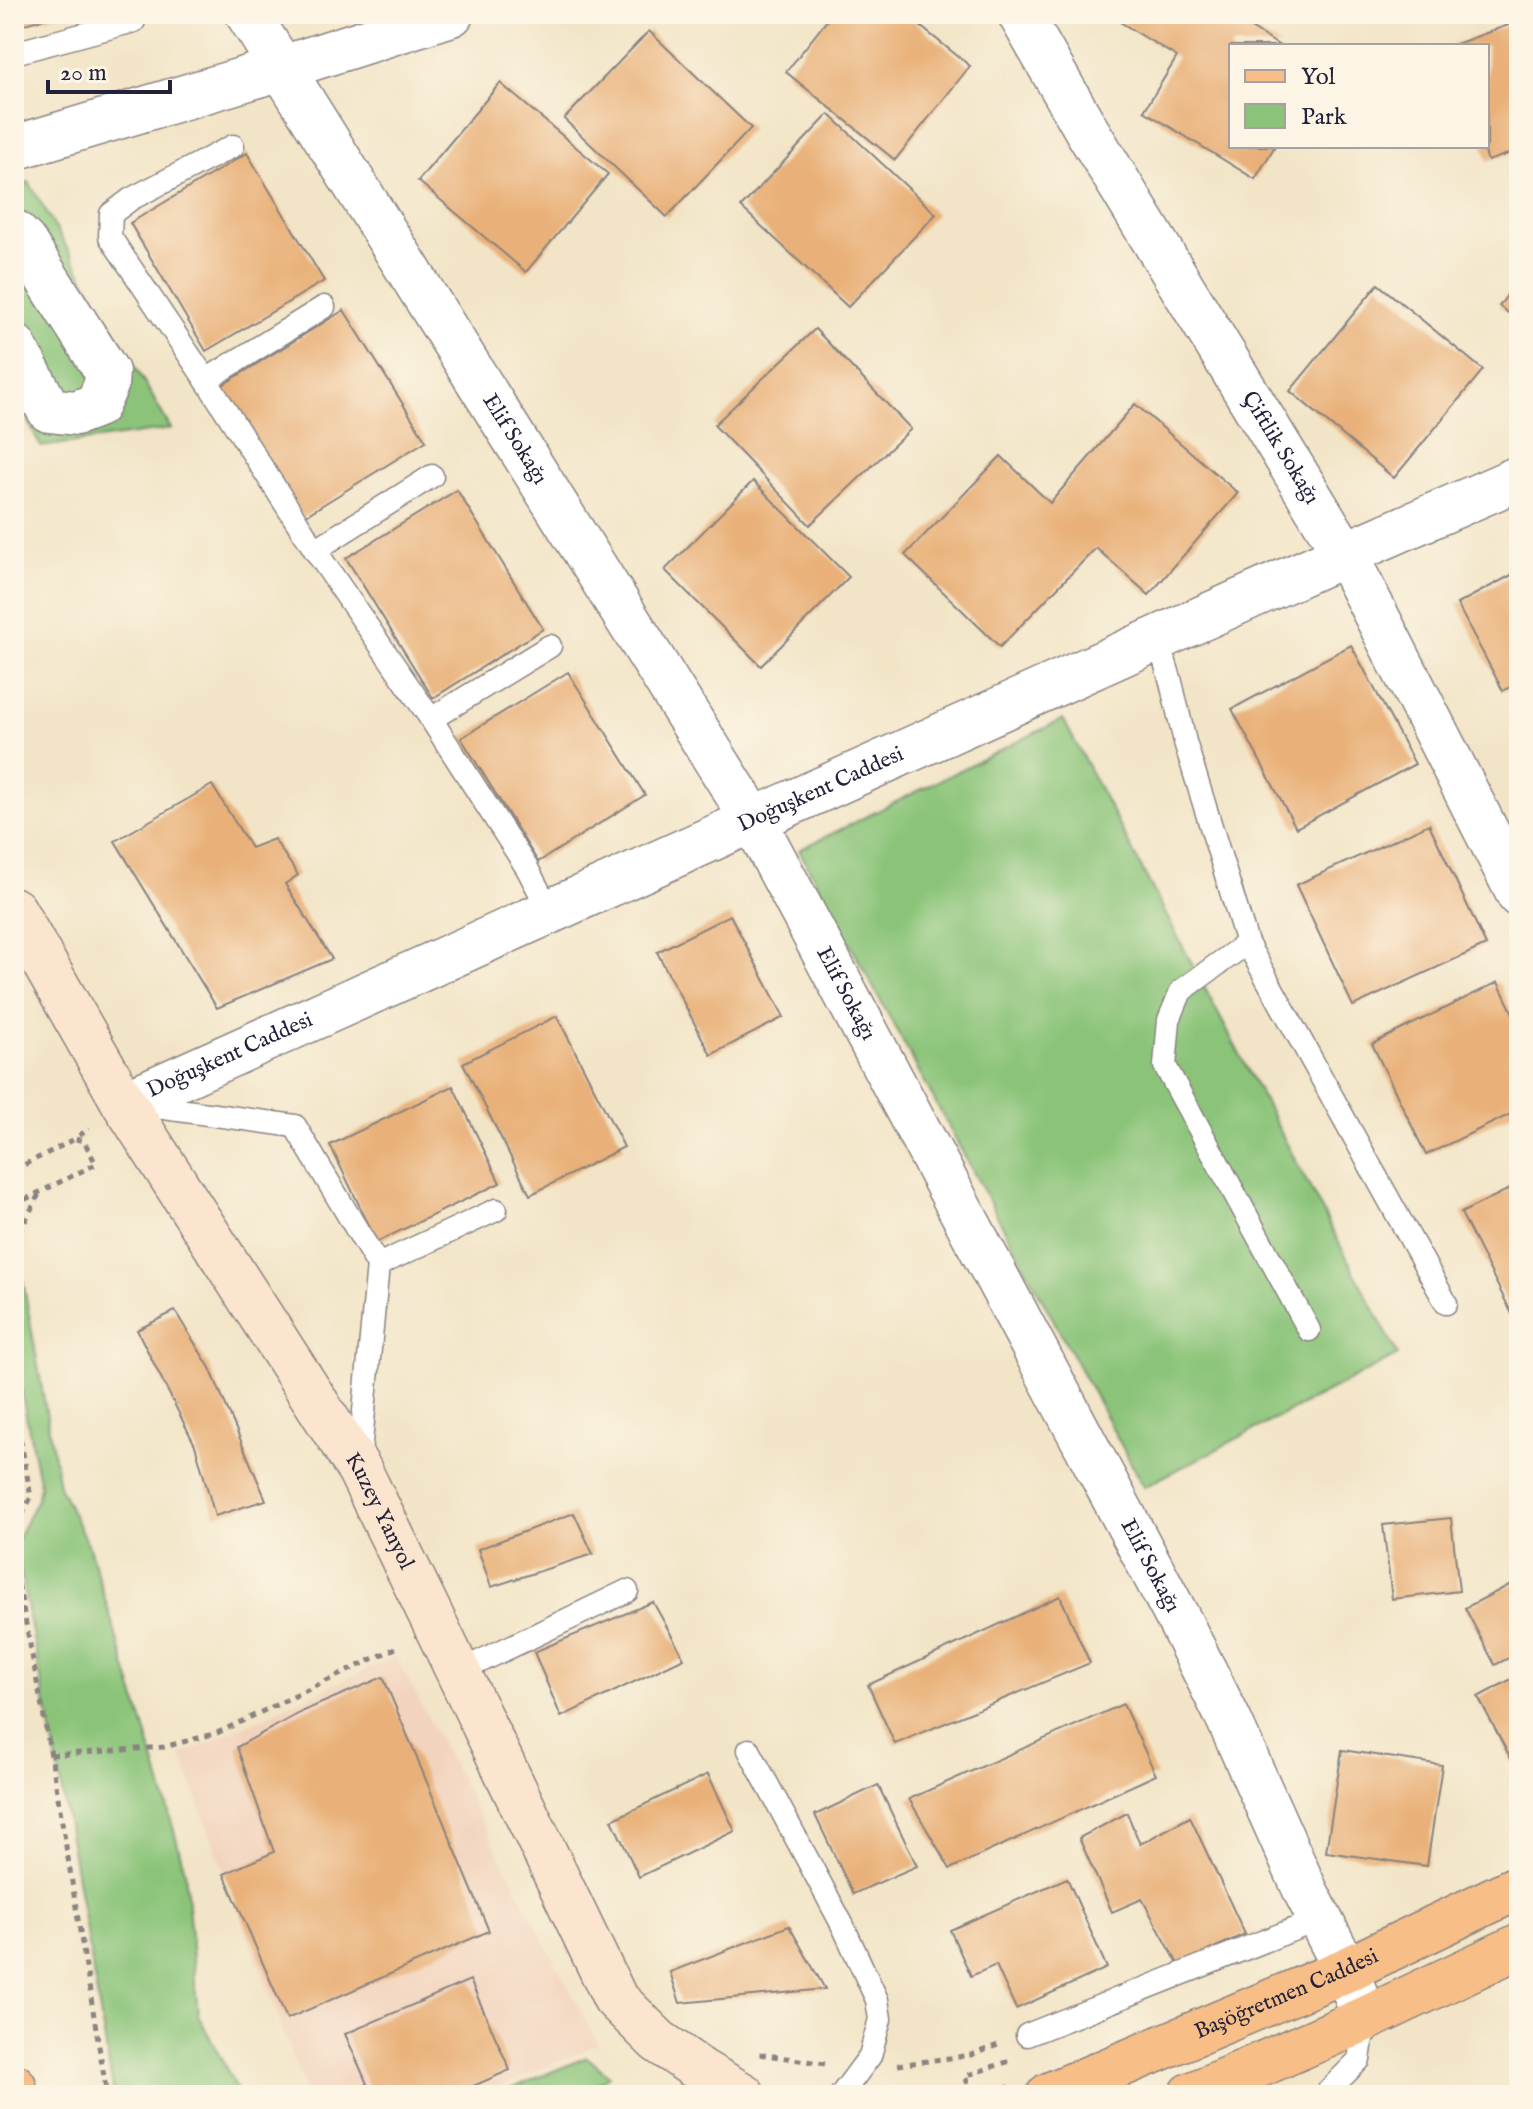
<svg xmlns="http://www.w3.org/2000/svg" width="1533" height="2109" font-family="'IM FELL English',serif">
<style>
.built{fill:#f2d4be}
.green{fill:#8bc479;stroke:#56735a;stroke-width:2}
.building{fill:#e9b179}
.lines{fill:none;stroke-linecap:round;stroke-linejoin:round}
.lane-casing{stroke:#8a8380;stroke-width:25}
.street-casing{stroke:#8a8380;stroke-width:47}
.secondary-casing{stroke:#8a8380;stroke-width:47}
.primary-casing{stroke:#8a8380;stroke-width:47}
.highway-casing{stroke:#8a8380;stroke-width:47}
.path{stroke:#8a8380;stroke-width:5;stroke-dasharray:6 6;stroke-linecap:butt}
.lane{stroke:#fff;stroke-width:22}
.street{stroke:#fff;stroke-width:44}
.secondary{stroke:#fce5cf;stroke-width:44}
.primary{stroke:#f7be88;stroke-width:44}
.highway{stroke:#f7be88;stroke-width:44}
.labels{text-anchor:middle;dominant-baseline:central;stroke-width:6;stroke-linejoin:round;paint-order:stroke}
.street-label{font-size:22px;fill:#22223b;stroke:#fcf5e5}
</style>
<rect width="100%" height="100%" fill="#fcf5e5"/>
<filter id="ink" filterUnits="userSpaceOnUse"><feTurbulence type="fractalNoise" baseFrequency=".0125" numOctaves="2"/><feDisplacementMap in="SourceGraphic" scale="16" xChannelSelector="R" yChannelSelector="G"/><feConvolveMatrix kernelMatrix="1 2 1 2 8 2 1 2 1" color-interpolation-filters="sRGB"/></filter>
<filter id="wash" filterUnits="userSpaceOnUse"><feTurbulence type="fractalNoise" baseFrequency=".006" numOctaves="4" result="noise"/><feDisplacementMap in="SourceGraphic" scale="32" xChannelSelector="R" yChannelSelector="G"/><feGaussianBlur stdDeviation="1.8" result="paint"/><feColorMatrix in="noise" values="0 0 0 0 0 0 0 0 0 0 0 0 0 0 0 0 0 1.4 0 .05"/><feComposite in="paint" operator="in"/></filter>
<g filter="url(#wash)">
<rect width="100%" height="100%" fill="#f2e4c6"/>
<path class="built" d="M 396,1656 L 598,2044 L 482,2095 L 307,2095 L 181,1755 Z"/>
<g class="green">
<path d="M 29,182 L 171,429 L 41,447 L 14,393 L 14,188 Z"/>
<path d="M 1063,719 L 1398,1355 L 1144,1487 L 799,850 Z"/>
<path d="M 18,1252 L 59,1486 L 89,1547 L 154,1759 L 185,1871 L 198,2015 L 240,2095 L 114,2095 L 59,1773 L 15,1544 L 37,1499 L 40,1486 L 14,1354 L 14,1263 Z"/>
<path d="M 587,2057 L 609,2076 L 582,2095 L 496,2095 Z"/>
</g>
<g id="blocks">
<g class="building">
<path d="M 14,14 L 57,14 L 57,15 L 14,27 Z"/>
<path d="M 832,14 L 905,14 L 970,66 L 895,160 L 786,72 Z"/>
<path d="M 1107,14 L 1228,14 L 1280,46 L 1231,46 L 1231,146 L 1275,146 L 1255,179 L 1144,111 L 1177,57 Z"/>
<path d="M 1519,21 L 1519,150 L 1488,161 L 1483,146 L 1487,146 L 1487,46 L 1451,46 Z"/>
<path d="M 649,31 L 751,128 L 667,217 L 564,119 Z"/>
<path d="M 500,83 L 608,174 L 526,272 L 418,181 Z"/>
<path d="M 829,114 L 936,214 L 848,307 L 741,207 Z"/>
<path d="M 247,153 L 324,281 L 206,351 L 130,223 Z"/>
<path d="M 1519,280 L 1519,321 L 1499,306 Z"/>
<path d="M 1378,284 L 1483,370 L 1394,478 L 1290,391 Z"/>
<path d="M 344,310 L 426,441 L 303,517 L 221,386 Z"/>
<path d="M 815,329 L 911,429 L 810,525 L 714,425 Z"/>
<path d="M 1135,404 L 1238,493 L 1149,595 L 1096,548 L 1000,647 L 905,555 L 1001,456 L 1050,503 Z"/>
<path d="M 753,481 L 849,577 L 761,666 L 665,570 Z"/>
<path d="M 457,490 L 543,629 L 433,698 L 346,558 Z"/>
<path d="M 1519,571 L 1519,682 L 1503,691 L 1457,604 Z"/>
<path d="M 1351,645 L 1415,764 L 1296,828 L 1232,709 Z"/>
<path d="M 568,672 L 645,795 L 538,862 L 461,738 Z"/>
<path d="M 212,785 L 251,848 L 274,839 L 298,875 L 285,884 L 332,959 L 217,1008 L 115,841 Z"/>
<path d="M 1429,824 L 1486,945 L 1353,1006 L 1296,885 Z"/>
<path d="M 730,915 L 784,1017 L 711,1055 L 657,952 Z"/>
<path d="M 1498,982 L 1519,1026 L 1519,1110 L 1426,1155 L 1372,1044 Z"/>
<path d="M 557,1016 L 624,1147 L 530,1195 L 463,1063 Z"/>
<path d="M 453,1086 L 500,1183 L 377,1242 L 330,1145 Z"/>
<path d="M 1519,1184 L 1519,1318 L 1515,1320 L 1461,1213 Z"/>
<path d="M 175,1311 L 210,1368 L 266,1500 L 215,1516 L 195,1445 L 137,1330 Z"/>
<path d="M 574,1513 L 593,1554 L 491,1587 L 478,1549 Z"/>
<path d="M 1451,1518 L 1459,1591 L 1392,1599 L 1383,1525 Z"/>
<path d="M 1519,1580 L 1519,1653 L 1495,1665 L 1465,1608 Z"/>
<path d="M 1060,1596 L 1090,1663 L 895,1744 L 868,1685 Z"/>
<path d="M 653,1602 L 684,1658 L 561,1717 L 534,1652 Z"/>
<path d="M 1519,1675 L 1519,1774 L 1478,1697 Z"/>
<path d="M 383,1677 L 489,1931 L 287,2019 L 224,1874 L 274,1852 L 237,1747 L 303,1711 Z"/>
<path d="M 1123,1704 L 1156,1775 L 950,1869 L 909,1799 Z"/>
<path d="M 1342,1750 L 1442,1765 L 1427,1866 L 1326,1852 Z"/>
<path d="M 708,1774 L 735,1831 L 639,1877 L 612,1820 Z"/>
<path d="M 878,1785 L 917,1866 L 853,1894 L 815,1815 Z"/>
<path d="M 1127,1813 L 1140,1844 L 1190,1817 L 1245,1934 L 1178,1964 L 1142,1899 L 1112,1912 L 1079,1838 Z"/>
<path d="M 1067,1878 L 1107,1968 L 1016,2009 L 996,1965 L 971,1976 L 950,1930 Z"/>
<path d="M 789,1926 L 825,1989 L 680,2003 L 670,1972 Z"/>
<path d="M 470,1980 L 510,2070 L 453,2095 L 372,2095 L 345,2034 Z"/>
</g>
</g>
</g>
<g filter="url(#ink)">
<use href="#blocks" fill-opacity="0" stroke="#8a8380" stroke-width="2"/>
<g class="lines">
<g class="lane-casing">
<g id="lane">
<path d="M 14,53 L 134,21"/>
<path d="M 233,146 L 131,199 L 111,214 L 110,237 L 206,380 L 315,550 L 431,719 L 527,868 L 550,912"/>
<path d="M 206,380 L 324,307"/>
<path d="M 315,550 L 432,476"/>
<path d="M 1158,639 L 1171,682 L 1185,742 L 1247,943 L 1446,1303"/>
<path d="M 431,719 L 550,646"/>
<path d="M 1247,943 L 1181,991 L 1169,1020 L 1165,1066 L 1309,1330"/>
<path d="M 135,1104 L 295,1126 L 378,1265 L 359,1463"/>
<path d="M 378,1265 L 496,1210"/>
<path d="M 458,1672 L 627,1591"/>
<path d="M 749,1750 L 843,1926 L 877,2000 L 880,2019 L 870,2056 L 841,2095"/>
<path d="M 1027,2035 L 1320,1919"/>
<path d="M 1324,2095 L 1359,2060 L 1365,2019"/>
</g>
</g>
<g class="street-casing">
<g id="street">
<path id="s1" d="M 248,14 L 754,821 L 1181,1624 L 1229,1720 L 1306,1892 L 1346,1970 L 1365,2019"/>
<path id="s2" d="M 1020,14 L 1086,129 L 1345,554 L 1519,895"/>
<path d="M 14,148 L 282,68 L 451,14"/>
<path d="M 14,232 L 24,242 L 107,372 L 106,385 L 97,405 L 76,413 L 49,410 L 14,346"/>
<path id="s3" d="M 124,1103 L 1345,554 L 1519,478"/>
</g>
</g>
<g class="secondary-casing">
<g id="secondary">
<path id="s4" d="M 14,910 L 124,1103 L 359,1469 L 437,1628 L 615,1998 L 658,2041 L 703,2072 L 743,2095"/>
</g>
</g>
<g class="primary-casing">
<g id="primary">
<path id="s5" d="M 1049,2095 L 1346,1970 L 1519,1887"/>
<path d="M 1191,2095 L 1365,2019 L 1519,1946"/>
</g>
</g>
<g class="highway-casing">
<path id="highway" d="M 14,2086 L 16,2095"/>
</g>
<g class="path">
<path d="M 14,1170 L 75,1139"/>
<path d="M 14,1205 L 96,1164 L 84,1141 L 75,1139 L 89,1128"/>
<path d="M 14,1243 L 39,1194"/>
<path d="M 14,1404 L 31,1497 L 14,1532"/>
<path d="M 14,1561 L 51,1755 L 107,2095"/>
<path d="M 51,1755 L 164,1747 L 217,1733 L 400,1646"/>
<path d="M 760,2054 L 825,2064"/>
<path d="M 898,2065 L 971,2055 L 998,2045"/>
<path d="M 972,2095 L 965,2076 L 1010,2061"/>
<path d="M 984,2095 L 1009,2087"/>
</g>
<use href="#lane" class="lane"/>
<use href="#street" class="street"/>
<use href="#secondary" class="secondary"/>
<use href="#primary" class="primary"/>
<use href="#highway" class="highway"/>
</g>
</g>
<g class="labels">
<g class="street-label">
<text stroke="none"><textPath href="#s1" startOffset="502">Elif Sokağı</textPath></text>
<text stroke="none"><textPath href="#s2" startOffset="506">Çiftlik Sokağı</textPath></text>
<text stroke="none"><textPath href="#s3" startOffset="764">Doğuşkent Caddesi</textPath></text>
<text stroke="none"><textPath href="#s1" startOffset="1148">Elif Sokağı</textPath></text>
<text stroke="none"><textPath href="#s3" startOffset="116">Doğuşkent Caddesi</textPath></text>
<text stroke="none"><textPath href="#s4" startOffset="704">Kuzey Yanyol</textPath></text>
<text stroke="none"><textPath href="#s1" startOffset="1796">Elif Sokağı</textPath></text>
<text stroke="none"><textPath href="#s5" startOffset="258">Başöğretmen Caddesi</textPath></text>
</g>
</g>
<rect width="1533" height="2109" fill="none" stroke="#fcf5e5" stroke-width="48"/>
<rect x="1229" y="44" width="260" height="104" fill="#fcf5e5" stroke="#a5a1a1" stroke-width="2"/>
<rect x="1245" y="70" width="40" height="12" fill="#f7be88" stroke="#a5a1a1" stroke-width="2"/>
<text x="1301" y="84" font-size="24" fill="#22223b">Yol</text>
<rect x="1245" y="104" width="40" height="24" fill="#8bc479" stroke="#a5a1a1" stroke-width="2"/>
<text x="1301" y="124" font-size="24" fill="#22223b">Park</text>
<path d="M48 80v12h122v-12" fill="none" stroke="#22223b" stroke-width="4"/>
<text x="60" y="80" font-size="24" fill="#22223b" stroke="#fcf5e5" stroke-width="6" paint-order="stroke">20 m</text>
</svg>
